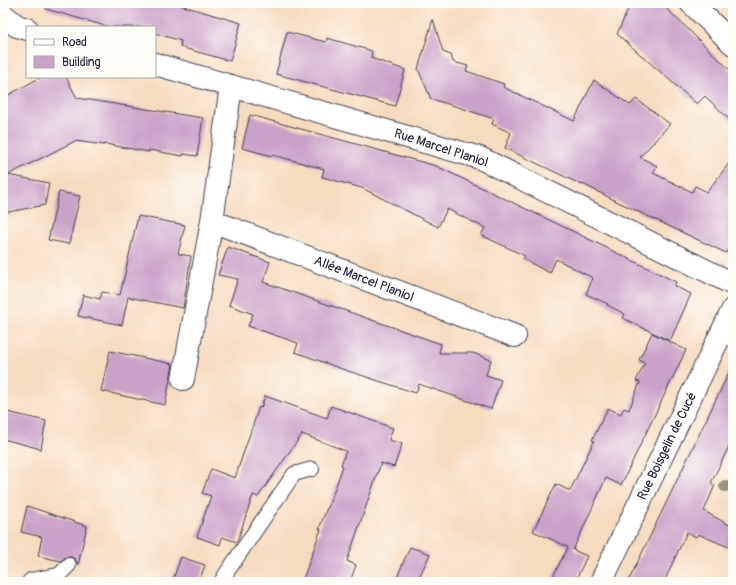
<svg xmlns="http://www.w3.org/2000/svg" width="736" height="585" font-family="Pangolin,sans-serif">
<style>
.building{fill:#c9a2c8}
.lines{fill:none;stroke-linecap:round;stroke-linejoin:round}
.lane-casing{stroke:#423e4f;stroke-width:16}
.street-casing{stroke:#423e4f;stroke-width:24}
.lane{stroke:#fff;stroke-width:14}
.street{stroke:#fff;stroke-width:22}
.tree{fill:#999683}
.labels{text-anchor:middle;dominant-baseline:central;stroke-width:3;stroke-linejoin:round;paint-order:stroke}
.street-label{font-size:13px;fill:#22223b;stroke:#fdfcf7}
</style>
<rect width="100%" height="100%" fill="#fdfcf7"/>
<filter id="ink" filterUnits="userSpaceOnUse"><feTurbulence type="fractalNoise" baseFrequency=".025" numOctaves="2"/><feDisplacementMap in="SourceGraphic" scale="8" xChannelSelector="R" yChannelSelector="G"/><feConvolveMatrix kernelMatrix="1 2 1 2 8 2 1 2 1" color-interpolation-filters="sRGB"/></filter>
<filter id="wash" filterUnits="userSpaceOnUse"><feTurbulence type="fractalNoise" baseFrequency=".012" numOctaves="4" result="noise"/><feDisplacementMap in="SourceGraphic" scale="16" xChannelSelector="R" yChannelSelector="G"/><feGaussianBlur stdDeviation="0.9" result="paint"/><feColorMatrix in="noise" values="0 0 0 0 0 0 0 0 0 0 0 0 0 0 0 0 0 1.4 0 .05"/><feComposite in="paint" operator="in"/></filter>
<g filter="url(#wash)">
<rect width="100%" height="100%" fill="#f5dcc1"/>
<g id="blocks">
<g class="building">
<path d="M 47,3 L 173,3 L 241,23 L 230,61 L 180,47 L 181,41 L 155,33 L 155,27 L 109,27 L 46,9 Z"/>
<path d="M 631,3 L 661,3 L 733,73 L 733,123 L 705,96 L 697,104 L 617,34 Z"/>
<path d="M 433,19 L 443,52 L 451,55 L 453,62 L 468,66 L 466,71 L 504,84 L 503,87 L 574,121 L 594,80 L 630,105 L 636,99 L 670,124 L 640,157 L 657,166 L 653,173 L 692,192 L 695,186 L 707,192 L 733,158 L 733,238 L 726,253 L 616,201 L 583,184 L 582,185 L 505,148 L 511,133 L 492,124 L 494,119 L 455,106 L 431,99 L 418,69 Z"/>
<path d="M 287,32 L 326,42 L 327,38 L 372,51 L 371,58 L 405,70 L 395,106 L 276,74 Z"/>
<path d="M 41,77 L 66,77 L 77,98 L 203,118 L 197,156 L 183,154 L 183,156 L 149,150 L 149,152 L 105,144 L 104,145 L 75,141 L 8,175 L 49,183 L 45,205 L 3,213 L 3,98 Z"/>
<path d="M 250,115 L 396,155 L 436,166 L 568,229 L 676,282 L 674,286 L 691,294 L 670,341 L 623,318 L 625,314 L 607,305 L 608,304 L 586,294 L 593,278 L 556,259 L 550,273 L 523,259 L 525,256 L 481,235 L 485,228 L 447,209 L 438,227 L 362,188 L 322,177 L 324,169 L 273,155 L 272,156 L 242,148 Z"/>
<path d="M 59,192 L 80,196 L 69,244 L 48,240 Z"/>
<path d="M 138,216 L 185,225 L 178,254 L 191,256 L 183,308 L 128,297 L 122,325 L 78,316 L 83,295 L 100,299 L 102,292 L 120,295 Z"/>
<path d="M 228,247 L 270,262 L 263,282 L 441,344 L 439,353 L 473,353 L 491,360 L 486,375 L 501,380 L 491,409 L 419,384 L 416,393 L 345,370 L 295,352 L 298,343 L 248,326 L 253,314 L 229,305 L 238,279 L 218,275 Z"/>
<path d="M 652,333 L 686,350 L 621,485 L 606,478 L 573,550 L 587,556 L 575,582 L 550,582 L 568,547 L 533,531 L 556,484 L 570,491 L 594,441 L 592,440 L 608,408 L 621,414 L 624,408 L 629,410 L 640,382 L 636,381 L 645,363 L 639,360 Z"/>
<path d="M 110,351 L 173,364 L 165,405 L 101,391 Z"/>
<path d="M 733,364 L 733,438 L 711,483 L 715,485 L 704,511 L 733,527 L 733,549 L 698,534 L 696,537 L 687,532 L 664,582 L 628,582 Z"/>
<path d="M 265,396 L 327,418 L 331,406 L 393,428 L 389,440 L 402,444 L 394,467 L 381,463 L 347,561 L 356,565 L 350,582 L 302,582 L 321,529 L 319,529 L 327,508 L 328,508 L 343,466 L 341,465 L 346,451 L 302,434 L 258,497 L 253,495 L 237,542 L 222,537 L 220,545 L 197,537 L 211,496 L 202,493 L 211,469 L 235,478 L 259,407 L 261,408 Z"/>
<path d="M 3,411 L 46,421 L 41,449 L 3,439 Z"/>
<path d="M 27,506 L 87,526 L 78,565 L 75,559 L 71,557 L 66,557 L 61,561 L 38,556 L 42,537 L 21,532 Z"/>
<path d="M 410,547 L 430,554 L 417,582 L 395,582 Z"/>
<path d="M 181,557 L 205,565 L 199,582 L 172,582 Z"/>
</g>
</g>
</g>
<g filter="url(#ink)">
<use href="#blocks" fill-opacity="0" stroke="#423e4f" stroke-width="1"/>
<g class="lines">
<g class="lane-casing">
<g id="lane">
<path d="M 29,582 L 31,580 L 59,575 L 69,565"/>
<path d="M 221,582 L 225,575 L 294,474 L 312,469"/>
</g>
</g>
<g class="street-casing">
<g id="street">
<path d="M 691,3 L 733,44"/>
<path d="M 3,15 L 17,26 L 27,29"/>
<path d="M 155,64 L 480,158 L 733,284"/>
<path d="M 212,221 L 515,336"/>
<path d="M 183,379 L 212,221 L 231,86"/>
<path d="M 601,582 L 733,309"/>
</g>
</g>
<use href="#lane" class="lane"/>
<use href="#street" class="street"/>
</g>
<circle class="tree" cx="725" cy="486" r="6"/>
</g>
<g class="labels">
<g class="street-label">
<text transform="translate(441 148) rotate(18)">Rue Marcel Planiol</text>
<text transform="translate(364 279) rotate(21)">Allée Marcel Planiol</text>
<text transform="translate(667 446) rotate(-64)">Rue Boisgelin de Cucé</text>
</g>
</g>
<rect width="736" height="585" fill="none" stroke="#fdfcf7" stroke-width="16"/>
<rect x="26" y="26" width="130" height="52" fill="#fdfcf7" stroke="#a5a5ac"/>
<rect x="34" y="39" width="20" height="6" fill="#ffffff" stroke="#a5a5ac"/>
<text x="62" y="46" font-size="12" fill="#22223b">Road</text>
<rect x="34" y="56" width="20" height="12" fill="#c9a2c8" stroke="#a5a5ac"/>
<text x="62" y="66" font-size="12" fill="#22223b">Building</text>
</svg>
